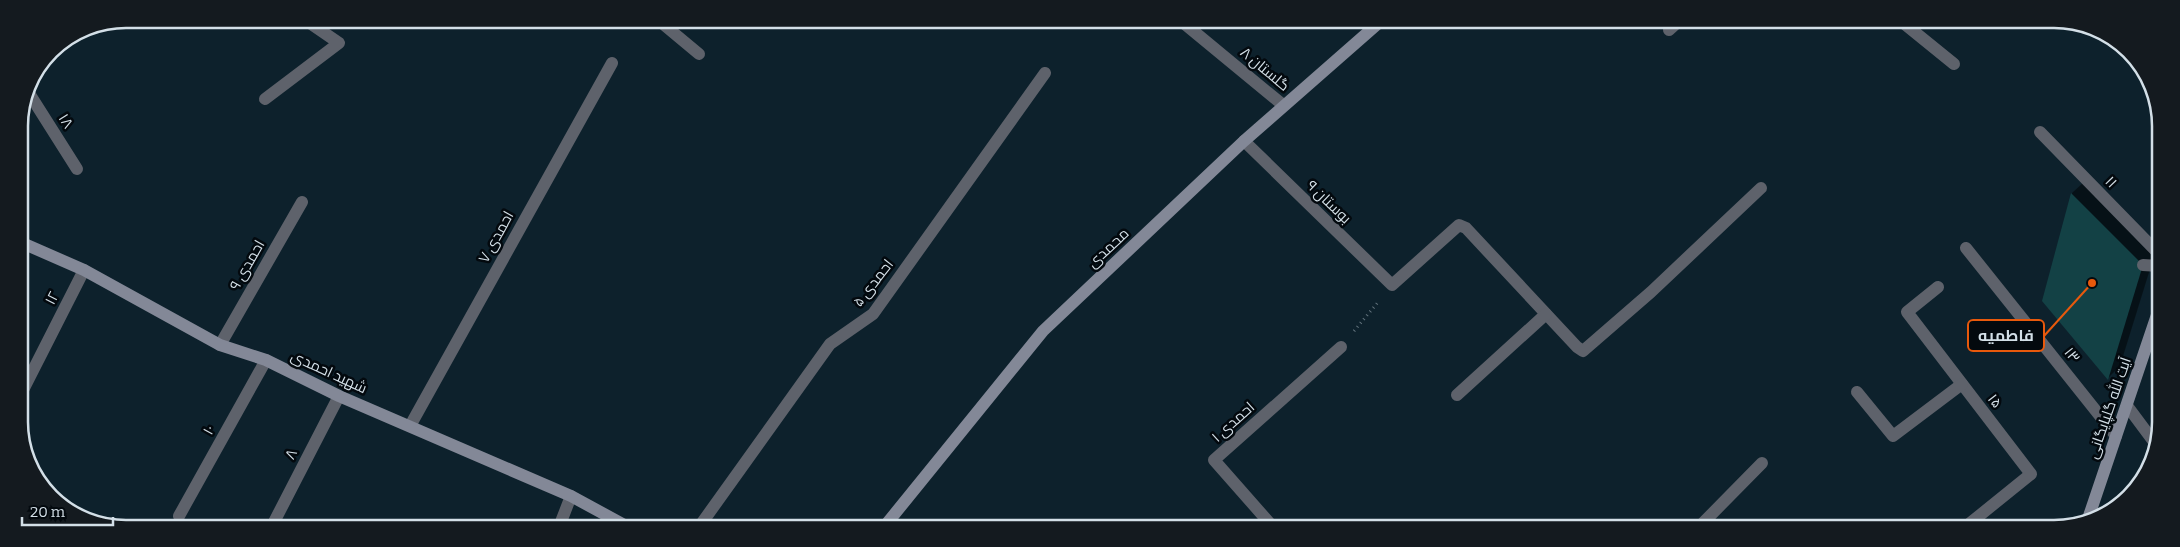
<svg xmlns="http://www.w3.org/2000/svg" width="2180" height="547" font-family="Bitter,Cairo,serif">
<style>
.shadow{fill:#0007}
.building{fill:#134145}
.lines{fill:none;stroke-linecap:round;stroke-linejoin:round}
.path{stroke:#63747e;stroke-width:3;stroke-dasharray:1 4;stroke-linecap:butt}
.lane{stroke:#5e626b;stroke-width:12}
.street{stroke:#5e626b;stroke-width:12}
.secondary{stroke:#838897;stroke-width:12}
.labels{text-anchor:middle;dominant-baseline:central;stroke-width:5;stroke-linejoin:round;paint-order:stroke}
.street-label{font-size:15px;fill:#d3dfe7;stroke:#03090e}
.rim{fill:none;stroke:#d3dfe7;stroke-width:2.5}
.leader{fill:none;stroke:#e8590c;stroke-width:2}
.callout-dot{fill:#e8590c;stroke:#03090e;stroke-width:2}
.callout{fill:#03090e;stroke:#e8590c;stroke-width:2}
.callout-label{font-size:16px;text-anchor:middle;font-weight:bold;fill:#d3dfe7}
</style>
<rect width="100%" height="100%" fill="#0d212c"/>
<path class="shadow" d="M 2084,182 L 2155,253 L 2120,366 L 2108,378 L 2043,300 L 2072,193 Z"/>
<path class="building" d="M 2071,193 L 2143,265 L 2108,380 L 2042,301 Z"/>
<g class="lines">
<path class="path" d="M 1354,331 L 1379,301"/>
<g class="lane">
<path d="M 657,19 L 699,54"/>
<path d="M 1180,20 L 1283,105"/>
<path d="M 1901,21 L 1954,64"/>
<path d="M 1669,30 L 1680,20"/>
<path d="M 27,90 L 77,169"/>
<path d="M 265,99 L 339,43 L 304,19"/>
<path d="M 2040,132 L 2159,254"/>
<path d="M 1244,141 L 1392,285 L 1459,225 L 1466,228 L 1577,347 L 1583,351 L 1651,292 L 1761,188"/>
<path d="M 1966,248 L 2116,436"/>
<path d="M 1938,287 L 1907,312 L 2031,474 L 1969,524 L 1972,528"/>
<path d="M 220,345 L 302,202"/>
<path d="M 1857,392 L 1893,436 L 1962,384"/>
<path d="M 1457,395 L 1546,314"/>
<path d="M 2128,407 L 2157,446"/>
<path d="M 179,516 L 266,360"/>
<path d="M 272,526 L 339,396"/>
<path d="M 699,527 L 830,344 L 873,314 L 1045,73"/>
</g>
<g class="street">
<path d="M 2143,265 L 2159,266"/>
<path d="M 21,394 L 84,270"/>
<path d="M 410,426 L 612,63"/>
<path d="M 559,527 L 571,496"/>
<path d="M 1273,527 L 1214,460 L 1341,347"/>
<path d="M 1698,528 L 1762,463"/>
</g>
<g class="secondary">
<path d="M 20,242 L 84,270 L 220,345 L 266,360 L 339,396 L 571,496 L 628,527"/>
<path d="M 2089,516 L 2159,309"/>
<path d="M 884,527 L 1043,331 L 1244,141 L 1382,20"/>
</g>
</g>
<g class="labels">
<g class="street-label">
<text transform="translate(1265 69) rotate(40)">گلستان ۸</text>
<text transform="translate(66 121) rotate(58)">۱۸</text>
<text transform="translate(2111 182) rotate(46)">۱۱</text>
<text transform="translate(1329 202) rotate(44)">بوستان ۹</text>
<text transform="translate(496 237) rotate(-61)">احمدی ۷</text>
<text transform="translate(1108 248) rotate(-43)">محمدی</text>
<text transform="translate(247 265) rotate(-60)">احمدی ۹</text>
<text transform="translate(873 283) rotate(-52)">احمدی ۵</text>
<text transform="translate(52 298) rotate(-63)">۱۲</text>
<text transform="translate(2072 355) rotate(51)">۱۳</text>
<text transform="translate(329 372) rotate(25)">شهید احمدی</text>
<text transform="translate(1995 401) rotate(52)">۱۵</text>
<text transform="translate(2109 408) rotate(-71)">آیت الله گلپایگانی</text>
<text transform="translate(1233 422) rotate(-42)">احمدی ۱</text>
<text transform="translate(209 430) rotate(-61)">۱۰</text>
<text transform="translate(291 454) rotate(-63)">۸</text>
</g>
</g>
<path d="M0 0H2180V547H0ZM126 28H2054A98 98 0 0 1 2152 126V422A98 98 0 0 1 2054 520H126A98 98 0 0 1 28 422V126A98 98 0 0 1 126 28Z" fill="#141a1f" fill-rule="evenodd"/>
<path class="rim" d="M126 28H2054A98 98 0 0 1 2152 126V422A98 98 0 0 1 2054 520H126A98 98 0 0 1 28 422V126A98 98 0 0 1 126 28Z"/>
<path class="leader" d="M2092 283L2044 336"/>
<circle class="callout-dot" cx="2092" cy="283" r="5"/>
<rect class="callout" x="1968" y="320" width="76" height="31" rx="5"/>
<g class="callout-label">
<text x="2006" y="341">فاطمیه</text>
</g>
<path d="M22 517v8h91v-8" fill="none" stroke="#d3dfe7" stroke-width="2.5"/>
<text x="30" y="517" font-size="15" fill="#d3dfe7" stroke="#03090e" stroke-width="4" paint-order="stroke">20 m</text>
</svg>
